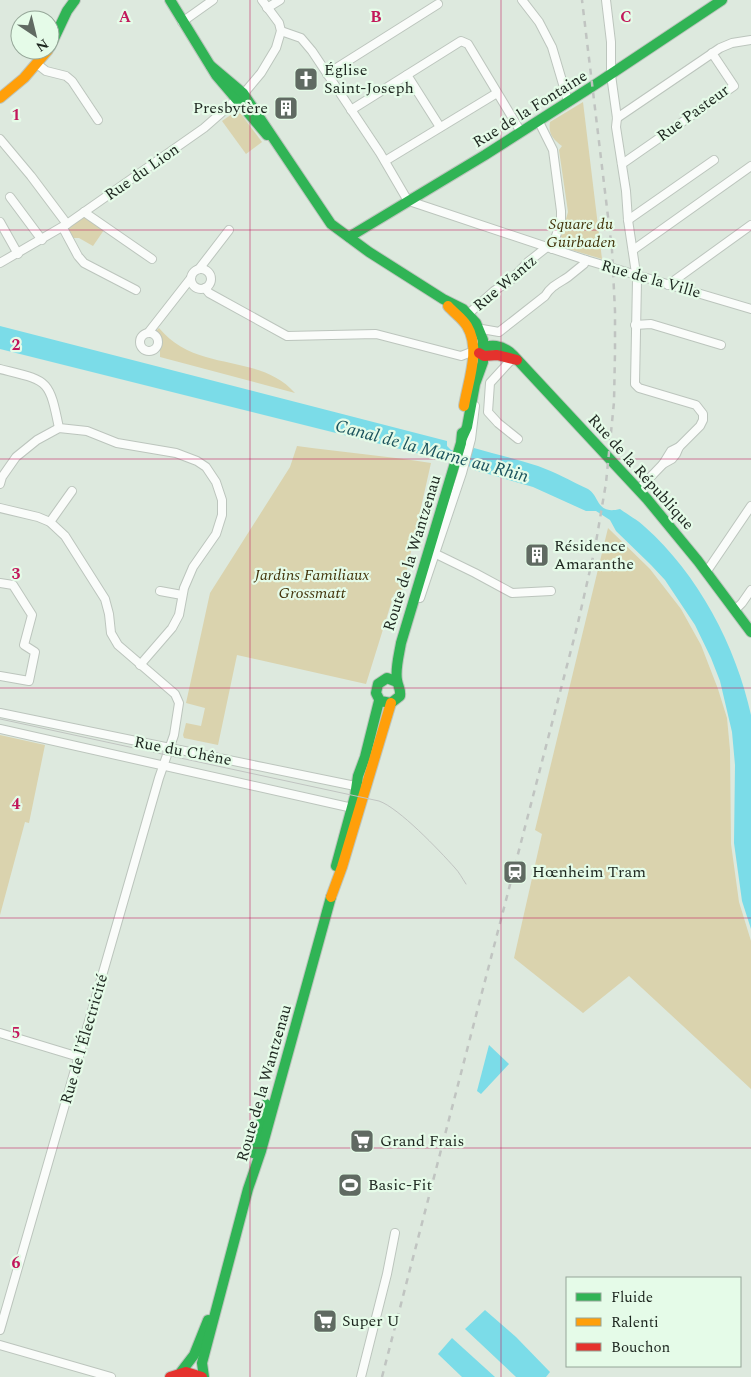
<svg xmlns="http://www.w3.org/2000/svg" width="751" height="1377" font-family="Spectral,serif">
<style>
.green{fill:#dad3ae}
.water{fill:#7bdce8}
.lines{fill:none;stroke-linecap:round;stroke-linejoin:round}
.street-casing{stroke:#bcc5bd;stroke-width:10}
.fast-casing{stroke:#bcc5bd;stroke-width:12}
.slow-casing{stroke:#bcc5bd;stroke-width:12}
.jam-casing{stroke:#bcc5bd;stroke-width:12}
.street{stroke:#fafcfa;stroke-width:8}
.fast{stroke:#30b455;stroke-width:10}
.slow{stroke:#ff9f0a;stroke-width:10}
.jam{stroke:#e5322d;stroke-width:10}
.tram{stroke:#c0c4c1;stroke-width:1}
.rail{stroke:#c0c4c1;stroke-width:2.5;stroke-dasharray:6 6;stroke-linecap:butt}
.grid{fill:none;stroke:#c2185b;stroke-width:1;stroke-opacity:0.55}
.labels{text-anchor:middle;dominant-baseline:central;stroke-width:4.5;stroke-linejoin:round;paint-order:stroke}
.poi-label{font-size:16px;fill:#1d261f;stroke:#e5fbe8;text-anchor:start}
.street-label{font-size:16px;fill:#1d261f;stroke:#e5fbe8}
.park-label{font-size:16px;font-style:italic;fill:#42340b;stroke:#e5fbe8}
.water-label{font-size:18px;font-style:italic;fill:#1b535d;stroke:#e5fbe8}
.grid-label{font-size:16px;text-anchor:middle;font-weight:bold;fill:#c2185b;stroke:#e5fbe8;stroke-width:4.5;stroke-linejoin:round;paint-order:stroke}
</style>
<rect width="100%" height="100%" fill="#dde9de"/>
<g class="green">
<path d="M 583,102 L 602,259 L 562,247 L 559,243 L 568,212 L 559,150 L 562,146 C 553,139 548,134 550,122 Z"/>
<path d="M 235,112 L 241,114 L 262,142 L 246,154 L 222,121 Z"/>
<path d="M 84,216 L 104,230 L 93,246 L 79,238 L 71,238 L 66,229 Z"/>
<path d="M 159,328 C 197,374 259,352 295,393 L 160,357 L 160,338 L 155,332 Z"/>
<path d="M 297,446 C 342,452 387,456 431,463 L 401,596 L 394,594 L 366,684 L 237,655 L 218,745 L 184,738 L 183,735 L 186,723 L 201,726 L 205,708 L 186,703 L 210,593 L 290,467 Z"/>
<path d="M 608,528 L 650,569 L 681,609 L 701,645 L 718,689 L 727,718 L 730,750 L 731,844 L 739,902 L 751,941 L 751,1089 L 629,976 L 583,1013 L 514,958 L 542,834 L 535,830 Z"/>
<path d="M 0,735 L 45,745 L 29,823 L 25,822 L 0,915 Z"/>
</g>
<g class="water">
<path d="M 0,326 L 447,441 L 447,446 L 451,450 L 467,453 L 474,448 C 495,454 517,459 538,466 C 555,472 571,481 588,489 C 600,496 596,515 620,509 C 628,515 638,520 645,527 C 698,574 736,646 751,715 L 751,929 L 742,901 L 734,843 L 735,765 L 732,732 L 720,681 L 711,658 L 695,625 L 665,580 L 651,565 L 616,531 L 610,520 L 596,511 L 586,511 L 533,487 L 471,469 C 469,466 468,463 466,461 C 460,455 446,455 440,459 L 0,349 Z"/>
<path d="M 489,1045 L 509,1064 L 481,1094 L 477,1091 Z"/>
<path d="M 485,1310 L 516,1337 L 550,1372 L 546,1377 L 516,1377 L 465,1329 Z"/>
<path d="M 452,1338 L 495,1377 L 462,1377 L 438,1354 Z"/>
</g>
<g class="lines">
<g class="street-casing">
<g id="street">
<path d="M 522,0 L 539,22 L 552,47 L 568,101"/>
<path d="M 606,0 L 611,42 L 611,75 L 617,118 L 616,127 L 626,191 L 628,220 L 637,280 L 635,384 L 639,388 L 696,405 L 703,414 L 703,420 L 700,426 L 679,447 L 676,454 L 672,459 L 663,464 L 638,490"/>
<path d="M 267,8 L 280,0"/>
<path d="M 182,22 L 213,0"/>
<path d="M 281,31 L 301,38 L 312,51 L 380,153 L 408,201"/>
<path d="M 37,64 L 46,71 L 66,76 L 72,81 L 98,120"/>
<path d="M 327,74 L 438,4"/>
<path d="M 407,75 L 440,127"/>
<path d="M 351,110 L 461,41 L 468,44 L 521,132"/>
<path d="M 617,118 L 720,48 L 732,43 L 751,40"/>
<path d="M 538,120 L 553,150 L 561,211 L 561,220 L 552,249"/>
<path d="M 0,139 L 31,176 L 67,224"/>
<path d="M 385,161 L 497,93"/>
<path d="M 622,164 L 734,86 L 712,53"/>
<path d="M 10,197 L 42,240"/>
<path d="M 409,201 L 586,260 L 751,309"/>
<path d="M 84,212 L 152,259"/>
<path d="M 628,220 L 714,160"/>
<path d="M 0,222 L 18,254"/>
<path d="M 63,228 L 78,256 L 84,263 L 136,290"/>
<path d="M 633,250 L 751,166"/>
<path d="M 0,263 L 67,224 L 204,128 L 245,92 L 261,73 L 276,48 L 281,31 L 279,23 L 262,0"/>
<path d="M 199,269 L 229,230"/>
<circle cx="201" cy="279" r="10"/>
<path d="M 668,285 L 751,225"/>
<path d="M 205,288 L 209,293 L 287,336 L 376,334 L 461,356 L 474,351"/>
<path d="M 466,316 L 494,291 L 512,279 L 528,262 L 547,247"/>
<path d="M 635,325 L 651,324 L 721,345"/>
<path d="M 482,329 L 499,332 L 545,296 C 551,286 559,283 568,277 C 573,273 579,268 584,264 L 586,260"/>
<circle cx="149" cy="342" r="9"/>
<path d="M 148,333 L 191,278"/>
<path d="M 512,359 L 490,383 L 488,412 L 498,423 L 518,439"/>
<path d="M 0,369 C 48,381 49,378 59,428"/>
<path d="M 663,464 L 671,451 L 679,447"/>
<path d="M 0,484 L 2,477 L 16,457 L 37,440 L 59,428 L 87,431 L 117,443 L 176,453 L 197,461 L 206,467 L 216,482 L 222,500 L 222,515 L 216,534 L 193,567 L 184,588 L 179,615 L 172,628 L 140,665"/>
<path d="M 0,508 L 38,517 L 50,522 L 65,536 L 105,599 L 109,614 L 111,633 L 118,645 L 175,694 L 179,703 L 174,735 L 159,778 L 0,1330"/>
<path d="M 50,522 L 72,491"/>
<path d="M 434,553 L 475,573 L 512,593 L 551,591"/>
<path d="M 707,571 L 751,506"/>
<path d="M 0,583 L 13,585 L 32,615 L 24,645 L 35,652 L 29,681 L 0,676"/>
<path d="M 160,591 L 182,595"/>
<path d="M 420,598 L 462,473 L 471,439 L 475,406"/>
<path d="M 735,610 L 742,603 L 751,590"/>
<path d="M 0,713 L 360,787"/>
<path d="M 0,729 L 357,809"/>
<path d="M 0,1033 L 79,1057"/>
<path d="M 0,1345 L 111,1377"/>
<path d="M 361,1377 L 387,1274 L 395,1233"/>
</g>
</g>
<g class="fast-casing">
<g id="fast">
<path d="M 170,0 L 216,75 L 267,135"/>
<path d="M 50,47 L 67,11 L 75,0"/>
<path d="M 211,66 L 243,93 L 331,224 L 369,252 L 443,299 L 463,309 L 476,323 L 483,340 L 483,362 L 475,384 L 467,427 L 462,438"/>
<path d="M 349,237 L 485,155 L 596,84 L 722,0"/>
<path d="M 477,349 C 491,344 502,344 513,355 L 647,499 L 698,561 L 751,632"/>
<path d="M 397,682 L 387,678 L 378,684 L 376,693 L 380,701 L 391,703 L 400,696 C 401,689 398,687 397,680 C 395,669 399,655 401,643 L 461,443 L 462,433"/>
<path d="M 336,866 L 355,796 L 358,776 L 365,757 L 379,701"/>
<path d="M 253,1153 L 266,1104"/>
<path d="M 181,1372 L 194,1355 L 208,1320"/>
<path d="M 204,1377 L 202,1363 L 248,1189 L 261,1151 L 331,897"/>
</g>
</g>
<g class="slow-casing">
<g id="slow">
<path d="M 0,98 L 24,78 L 48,50"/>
<path d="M 448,306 C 454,313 462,318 467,326 C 481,349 468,381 464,406"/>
<path d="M 331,897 L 342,867 L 391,703"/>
</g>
</g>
<g class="jam-casing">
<g id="jam">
<path d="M 479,353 L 484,356 L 497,355 L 517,360"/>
<path d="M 170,1377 L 186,1372 L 202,1377"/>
</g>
</g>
<use href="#street" class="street"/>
<use href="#fast" class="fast"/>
<use href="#slow" class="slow"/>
<use href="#jam" class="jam"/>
<path class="tram" d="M 0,719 L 379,801 C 399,808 439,850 455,868 C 459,872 462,878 466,884"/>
<path class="rail" d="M 382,1377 L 577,627 L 595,548 L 606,483 L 614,402 L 615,352 L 615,311 L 612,250 L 582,0"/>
</g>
<path class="grid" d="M 250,0 L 250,1377M 501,0 L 501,1377M 0,230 L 751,230M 0,459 L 751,459M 0,688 L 751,688M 0,918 L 751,918M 0,1148 L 751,1148"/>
<defs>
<g id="church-square" transform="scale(1.25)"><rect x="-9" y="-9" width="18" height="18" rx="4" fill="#606a62" stroke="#e5fbe8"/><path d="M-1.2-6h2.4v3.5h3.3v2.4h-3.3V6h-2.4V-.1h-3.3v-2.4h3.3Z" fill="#fff"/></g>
<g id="building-square" transform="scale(1.25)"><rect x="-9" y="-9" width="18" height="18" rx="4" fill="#606a62" stroke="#e5fbe8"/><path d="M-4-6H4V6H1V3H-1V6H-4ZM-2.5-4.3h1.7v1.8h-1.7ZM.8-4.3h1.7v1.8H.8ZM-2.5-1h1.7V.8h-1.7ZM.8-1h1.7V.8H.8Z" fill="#fff"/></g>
<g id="station-square" transform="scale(1.25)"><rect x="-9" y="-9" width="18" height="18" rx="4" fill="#606a62" stroke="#e5fbe8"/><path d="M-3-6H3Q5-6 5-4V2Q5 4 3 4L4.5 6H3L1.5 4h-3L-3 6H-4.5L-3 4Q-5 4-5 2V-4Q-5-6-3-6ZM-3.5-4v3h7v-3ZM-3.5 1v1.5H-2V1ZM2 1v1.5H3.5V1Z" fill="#fff"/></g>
<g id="supermarket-square" transform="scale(1.25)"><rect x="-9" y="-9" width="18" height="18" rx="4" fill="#606a62" stroke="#e5fbe8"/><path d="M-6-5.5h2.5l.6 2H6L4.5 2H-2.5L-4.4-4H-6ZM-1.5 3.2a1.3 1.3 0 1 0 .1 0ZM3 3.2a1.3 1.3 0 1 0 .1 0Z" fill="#fff"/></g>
<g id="stadium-square" transform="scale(1.25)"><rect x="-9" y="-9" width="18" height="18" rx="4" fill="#606a62" stroke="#e5fbe8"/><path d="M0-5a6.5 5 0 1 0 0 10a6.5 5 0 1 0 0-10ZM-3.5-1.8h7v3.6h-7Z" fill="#fff"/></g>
</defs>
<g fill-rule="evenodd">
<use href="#church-square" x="306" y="79"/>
<use href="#building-square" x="286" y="108"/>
<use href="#building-square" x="537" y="555"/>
<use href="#station-square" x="515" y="872"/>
<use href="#supermarket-square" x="362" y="1141"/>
<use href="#stadium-square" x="350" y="1185"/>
<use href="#supermarket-square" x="325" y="1321"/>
</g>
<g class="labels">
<g class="poi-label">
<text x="324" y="70">Église<tspan x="324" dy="18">Saint-Joseph</tspan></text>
<text x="268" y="108" text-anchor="end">Presbytère</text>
<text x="554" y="546">Résidence<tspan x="554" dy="18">Amaranthe</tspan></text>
<text x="532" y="872">Hœnheim Tram</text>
<text x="380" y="1141">Grand Frais</text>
<text x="368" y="1185">Basic-Fit</text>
<text x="342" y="1321">Super U</text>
</g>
<g class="street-label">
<text transform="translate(530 109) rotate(-32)">Rue de la Fontaine</text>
<text transform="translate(693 113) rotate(-36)">Rue Pasteur</text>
<text transform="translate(142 172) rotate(-35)">Rue du Lion</text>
<text transform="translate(651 279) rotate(16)">Rue de la Ville</text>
<text transform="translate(505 283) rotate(-40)">Rue Wantz</text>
<text transform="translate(641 472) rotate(48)">Rue de la République</text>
<text transform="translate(412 553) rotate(-73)">Route de la Wantzenau</text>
<text transform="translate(183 751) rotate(11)">Rue du Chêne</text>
<text transform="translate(84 1039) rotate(-74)">Rue de l'Électricité</text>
<text transform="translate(264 1083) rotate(-74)">Route de la Wantzenau</text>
</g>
<g class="park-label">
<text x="581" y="224">Square du<tspan x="581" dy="18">Guirbaden</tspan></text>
<text x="312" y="575">Jardins Familiaux<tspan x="312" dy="18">Grossmatt</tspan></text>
</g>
<g class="water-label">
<text transform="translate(432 451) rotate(15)">Canal de la Marne au Rhin</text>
</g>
</g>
<g class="grid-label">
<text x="125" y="22">A</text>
<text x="376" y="22">B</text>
<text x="626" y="22">C</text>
<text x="16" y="120">1</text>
<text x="16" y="350">2</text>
<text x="16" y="579">3</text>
<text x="16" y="809">4</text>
<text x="16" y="1038">5</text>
<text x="16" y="1268">6</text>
</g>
<rect x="566" y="1277" width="175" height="90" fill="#e5fbe8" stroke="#95a698"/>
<rect x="576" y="1293" width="25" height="8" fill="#30b455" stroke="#95a698"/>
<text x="611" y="1302" font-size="15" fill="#1d261f">Fluide</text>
<rect x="576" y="1318" width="25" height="8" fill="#ff9f0a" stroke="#95a698"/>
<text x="611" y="1327" font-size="15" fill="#1d261f">Ralenti</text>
<rect x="576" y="1343" width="25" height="8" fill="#e5322d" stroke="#95a698"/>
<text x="611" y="1352" font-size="15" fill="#1d261f">Bouchon</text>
<g transform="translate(35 35) rotate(145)"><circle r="24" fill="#e5fbe8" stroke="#95a698"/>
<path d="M0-4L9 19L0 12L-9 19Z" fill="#606a62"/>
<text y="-8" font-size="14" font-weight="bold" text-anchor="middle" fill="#1d261f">N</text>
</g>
</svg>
